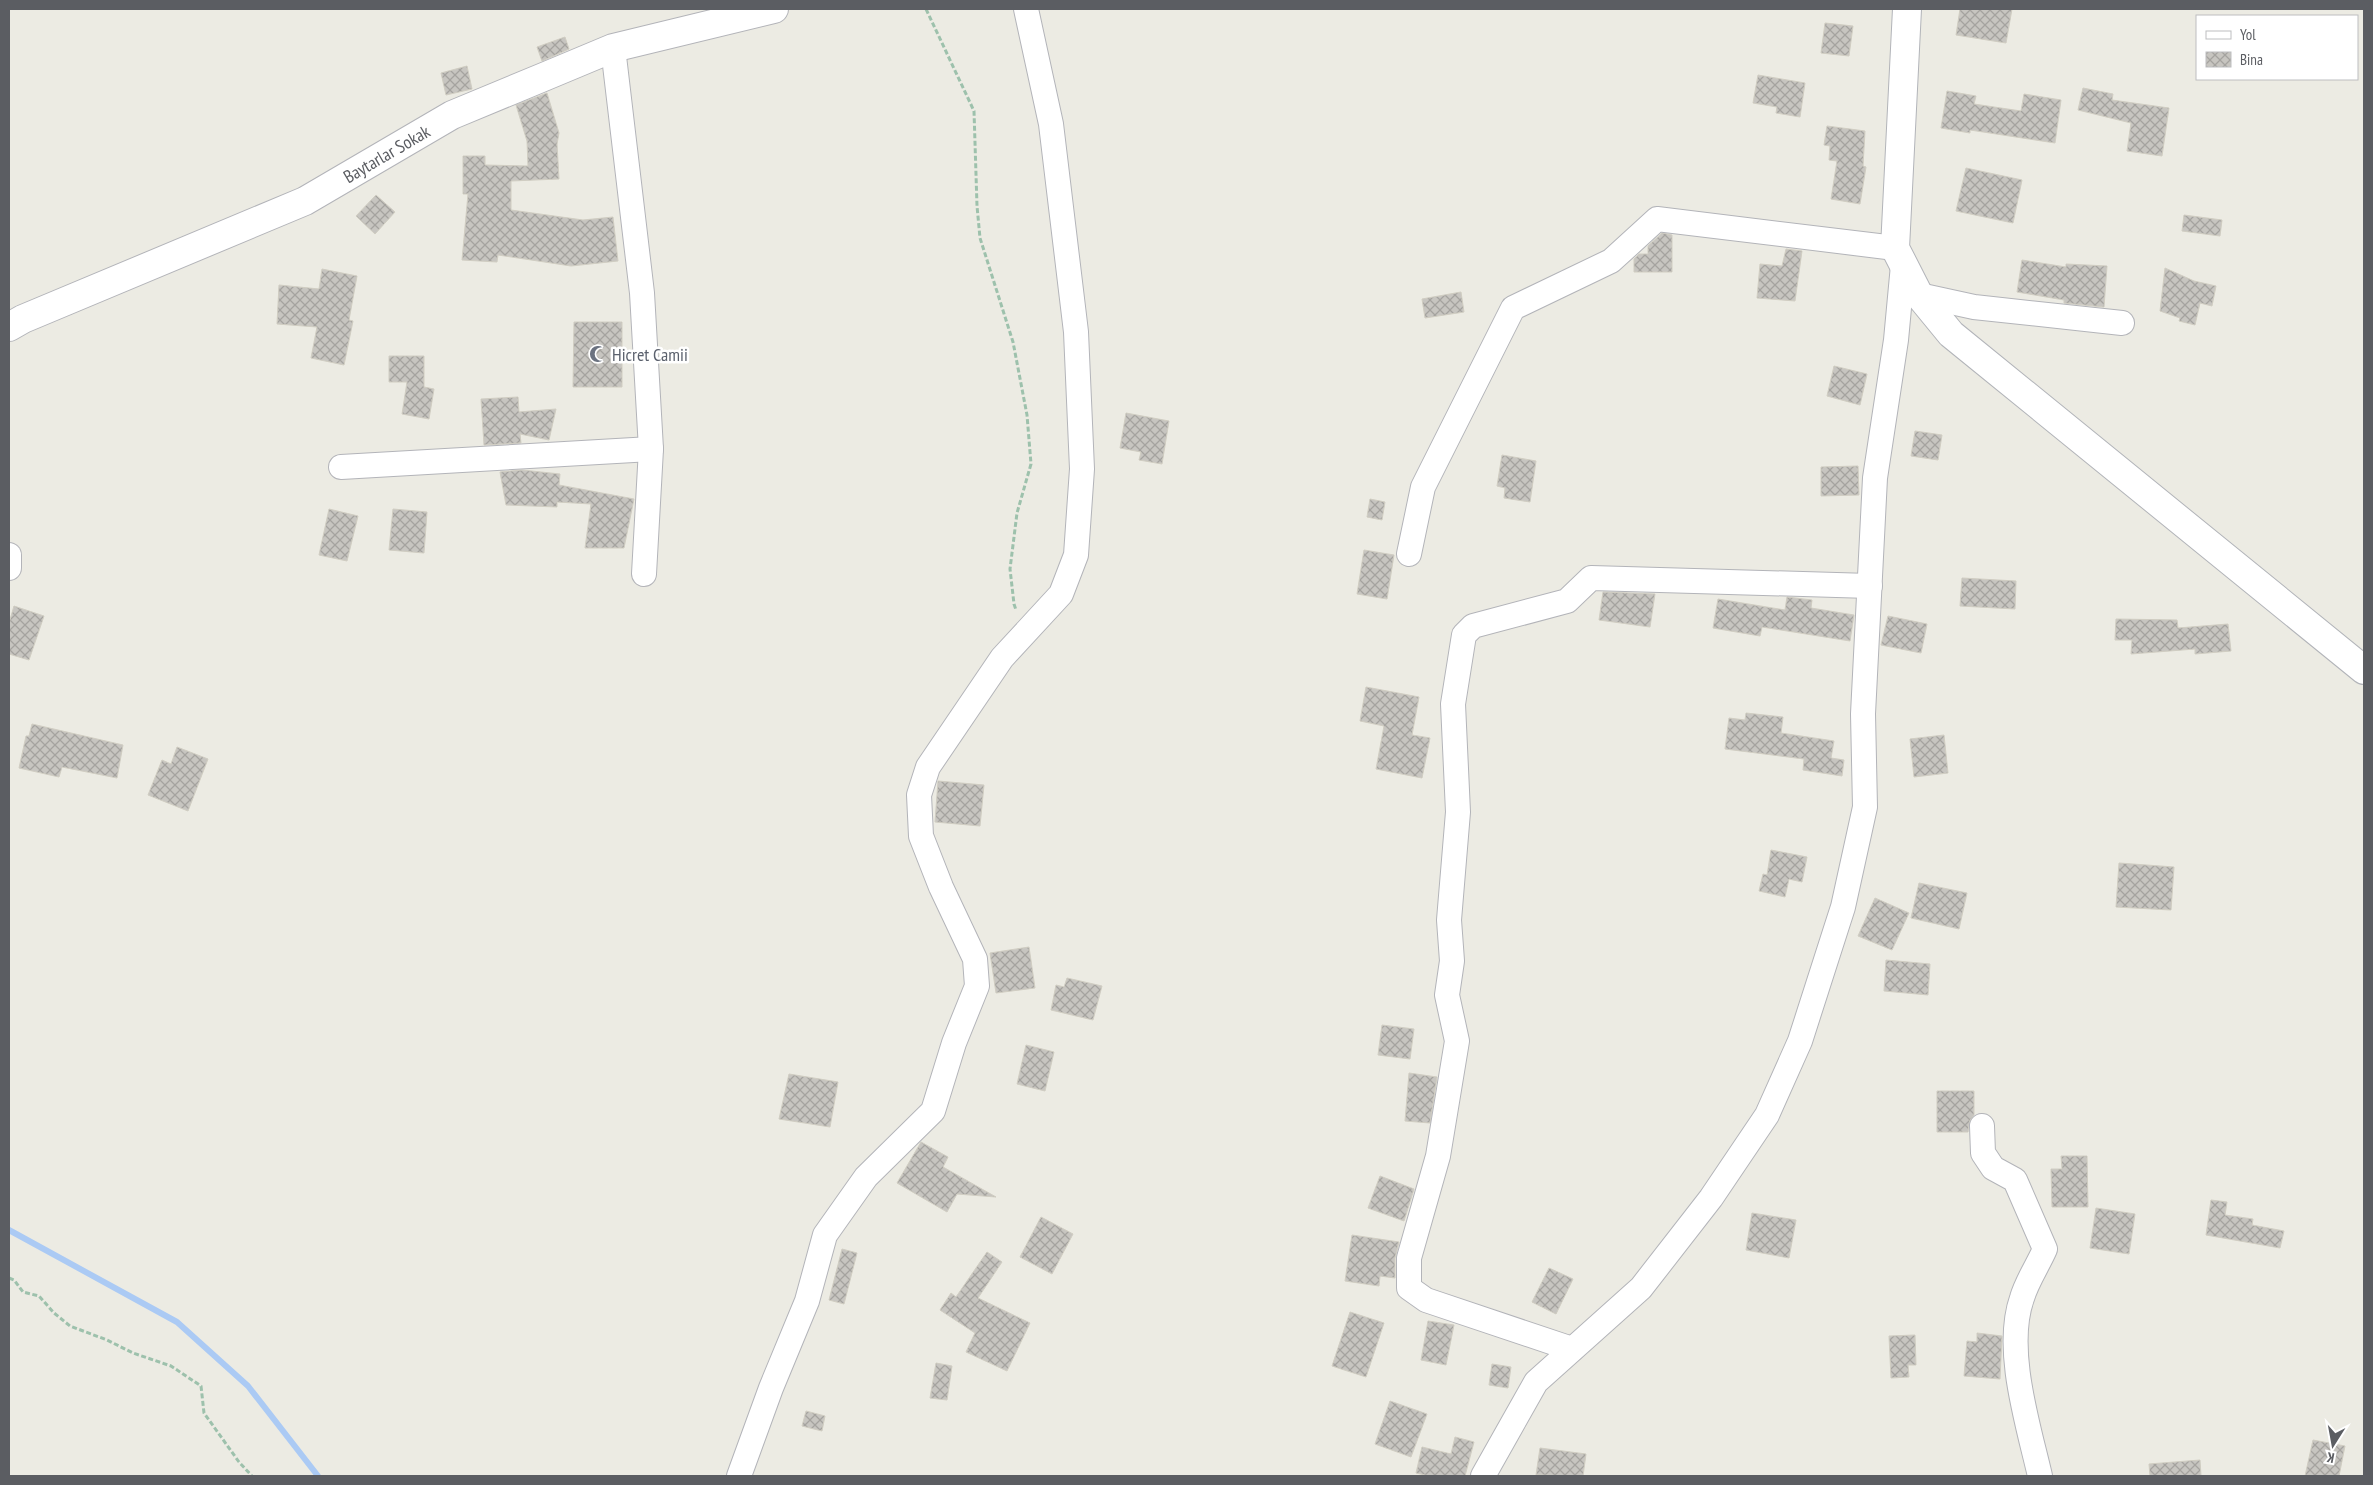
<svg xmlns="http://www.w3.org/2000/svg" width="2373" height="1485" font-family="'PT Sans Narrow',sans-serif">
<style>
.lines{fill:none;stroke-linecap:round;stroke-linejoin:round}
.stream{stroke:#abcaf4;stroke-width:6}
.building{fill:url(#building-cross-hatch);stroke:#d0cdc2}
.minor-casing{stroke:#b3b4b9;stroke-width:26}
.tertiary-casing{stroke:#b3b4b9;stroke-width:30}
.secondary-casing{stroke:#b2b4b9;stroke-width:30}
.path{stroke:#9dc1ac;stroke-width:3;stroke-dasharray:5 2.5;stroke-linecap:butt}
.minor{stroke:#fff;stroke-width:24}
.tertiary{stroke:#fff;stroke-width:28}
.secondary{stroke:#fff;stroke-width:28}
.labels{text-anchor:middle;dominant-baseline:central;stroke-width:5;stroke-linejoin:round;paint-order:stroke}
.street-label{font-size:18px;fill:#5b5d62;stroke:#fff}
.worship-label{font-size:18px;fill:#5b616d;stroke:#fff;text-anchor:start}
</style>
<defs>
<pattern id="building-cross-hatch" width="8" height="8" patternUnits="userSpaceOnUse" patternTransform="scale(1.25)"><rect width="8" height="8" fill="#c7c5c0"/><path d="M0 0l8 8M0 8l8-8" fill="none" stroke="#a5a39f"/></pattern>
</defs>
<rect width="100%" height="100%" fill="#ecebe3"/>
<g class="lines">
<path class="stream" d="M 9,1230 L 177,1322 L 248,1386 L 318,1476"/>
</g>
<g class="building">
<path d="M 1960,9 L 2012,9 L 2006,43 L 1956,35 Z"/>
<path d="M 1825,23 L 1853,26 L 1849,56 L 1821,53 Z"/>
<path d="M 565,37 L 569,49 L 542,61 L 537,47 Z"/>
<path d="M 467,66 L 472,89 L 446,95 L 441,73 Z"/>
<path d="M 1758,75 L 1805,83 L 1800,117 L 1776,113 L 1777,107 L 1753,103 Z"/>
<path d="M 2083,88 L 2113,94 L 2112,100 L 2169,108 L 2162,156 L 2127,151 L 2131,123 L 2078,110 Z"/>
<path d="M 1947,91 L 1976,96 L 1974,104 L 2021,111 L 2024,94 L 2061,100 L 2055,143 L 1970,130 L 1970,133 L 1941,128 Z"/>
<path d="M 547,93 L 559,133 L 557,144 L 559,179 L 511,181 L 511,210 L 583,220 L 613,217 L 618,261 L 571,266 L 498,255 L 497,262 L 462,260 L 468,194 L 463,194 L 463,156 L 485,156 L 485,165 L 528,166 L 527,141 L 516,105 Z"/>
<path d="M 1827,126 L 1865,131 L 1863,166 L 1866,167 L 1860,204 L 1831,199 L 1837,161 L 1829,160 L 1830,146 L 1824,145 Z"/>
<path d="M 1966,168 L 2022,180 L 2013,223 L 1956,211 Z"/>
<path d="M 376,195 L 395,212 L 375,234 L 356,216 Z"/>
<path d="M 2184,215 L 2222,220 L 2220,236 L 2182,231 Z"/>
<path d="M 1662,233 L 1672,235 L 1672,272 L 1634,272 L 1634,259 L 1639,254 L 1648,254 L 1648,246 Z"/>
<path d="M 1786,249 L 1802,251 L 1795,301 L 1757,298 L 1760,264 L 1782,266 Z"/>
<path d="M 2022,260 L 2066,267 L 2066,264 L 2107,266 L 2104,307 L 2064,303 L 2064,300 L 2017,292 Z"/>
<path d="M 2165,268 L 2194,281 L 2216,286 L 2212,306 L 2200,303 L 2195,325 L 2179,321 L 2180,318 L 2160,311 Z"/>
<path d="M 322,269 L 357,276 L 349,320 L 353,321 L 344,365 L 311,358 L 317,327 L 277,324 L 279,285 L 319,289 Z"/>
<path d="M 1461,292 L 1464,312 L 1425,318 L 1422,299 Z"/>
<path d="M 574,322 L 622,322 L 622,387 L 573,387 Z"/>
<path d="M 389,356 L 424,356 L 424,387 L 434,389 L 429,419 L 402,414 L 407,382 L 389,382 Z"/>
<path d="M 1834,366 L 1867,374 L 1860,405 L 1827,396 Z"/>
<path d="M 518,397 L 519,412 L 556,409 L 549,440 L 520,434 L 521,443 L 484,445 L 481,399 Z"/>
<path d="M 1126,413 L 1169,421 L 1162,464 L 1139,460 L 1141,452 L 1120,448 Z"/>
<path d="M 1915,431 L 1942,435 L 1938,460 L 1911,456 Z"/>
<path d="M 1502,455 L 1536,461 L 1530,502 L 1504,498 L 1505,488 L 1497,486 Z"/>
<path d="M 1858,466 L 1859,495 L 1821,496 L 1821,467 Z"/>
<path d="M 522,470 L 560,474 L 559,485 L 634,499 L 624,548 L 585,548 L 591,504 L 557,502 L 557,507 L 506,505 L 500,472 Z"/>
<path d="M 1370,499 L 1385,502 L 1382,520 L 1367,517 Z"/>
<path d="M 329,509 L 358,516 L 347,561 L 319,555 Z"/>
<path d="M 393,509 L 427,512 L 424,553 L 389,550 Z"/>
<path d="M 1364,550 L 1394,555 L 1387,599 L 1357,594 Z"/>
<path d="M 1962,578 L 2016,581 L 2015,609 L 1960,606 Z"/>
<path d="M 1603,592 L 1655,594 L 1650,627 L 1599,620 Z"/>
<path d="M 1787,597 L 1812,600 L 1811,608 L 1854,615 L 1850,641 L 1762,627 L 1760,636 L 1713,628 L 1718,599 L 1785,610 Z"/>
<path d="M 14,606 L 44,616 L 29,660 L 9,654 L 9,623 Z"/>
<path d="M 1888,616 L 1927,624 L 1921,653 L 1881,645 Z"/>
<path d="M 2116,619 L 2177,620 L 2178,628 L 2228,624 L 2231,651 L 2195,654 L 2195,649 L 2131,654 L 2132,640 L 2115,640 Z"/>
<path d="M 1366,687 L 1419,697 L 1412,735 L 1430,738 L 1422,778 L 1376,769 L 1384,726 L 1360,721 Z"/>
<path d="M 1746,713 L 1783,717 L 1781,733 L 1834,741 L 1831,758 L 1844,760 L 1842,776 L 1803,770 L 1804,759 L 1725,749 L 1729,718 L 1745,720 Z"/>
<path d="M 32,724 L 123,745 L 117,778 L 62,767 L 59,777 L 19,768 L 26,736 L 29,736 Z"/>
<path d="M 1944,735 L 1948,773 L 1914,777 L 1910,739 Z"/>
<path d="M 177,747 L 208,759 L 188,811 L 148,795 L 162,760 L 171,764 Z"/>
<path d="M 938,781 L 984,785 L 980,826 L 935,822 Z"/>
<path d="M 1771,850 L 1807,857 L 1802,882 L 1789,879 L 1785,897 L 1759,891 L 1763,874 L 1767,875 Z"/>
<path d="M 2119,863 L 2174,867 L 2171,910 L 2116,907 Z"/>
<path d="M 1919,883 L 1967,893 L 1959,929 L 1911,918 Z"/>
<path d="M 1875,898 L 1909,913 L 1892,950 L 1858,936 Z"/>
<path d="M 1029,947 L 1035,988 L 996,993 L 990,953 Z"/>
<path d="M 1886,960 L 1930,964 L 1928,995 L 1884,991 Z"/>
<path d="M 1067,978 L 1102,986 L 1093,1020 L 1051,1010 L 1056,985 L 1064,987 Z"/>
<path d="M 1382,1025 L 1414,1029 L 1410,1059 L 1378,1055 Z"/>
<path d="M 1026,1045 L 1054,1052 L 1045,1091 L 1017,1084 Z"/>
<path d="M 1409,1073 L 1437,1077 L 1430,1123 L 1405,1121 Z"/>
<path d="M 789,1074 L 838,1082 L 830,1127 L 779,1119 Z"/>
<path d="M 1937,1091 L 1974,1091 L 1974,1115 L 1970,1120 L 1968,1132 L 1937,1132 Z"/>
<path d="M 921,1142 L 948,1157 L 943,1167 L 996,1197 L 957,1194 L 947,1212 L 897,1183 Z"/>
<path d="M 2061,1156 L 2087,1156 L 2088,1207 L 2052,1207 L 2051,1169 L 2062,1169 Z"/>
<path d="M 1380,1176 L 1414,1189 L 1404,1221 L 1368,1208 Z"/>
<path d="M 2211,1200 L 2227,1202 L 2225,1215 L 2253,1219 L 2252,1225 L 2284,1231 L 2280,1248 L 2206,1235 Z"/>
<path d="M 2096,1208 L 2135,1214 L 2129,1254 L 2090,1248 Z"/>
<path d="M 1752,1213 L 1796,1220 L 1789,1258 L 1746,1250 Z"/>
<path d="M 1041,1217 L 1073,1234 L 1052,1274 L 1020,1257 Z"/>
<path d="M 1352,1235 L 1399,1242 L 1395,1258 L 1395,1278 L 1380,1276 L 1379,1286 L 1345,1281 Z"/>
<path d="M 842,1249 L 857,1253 L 844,1304 L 829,1300 Z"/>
<path d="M 987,1252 L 1002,1262 L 978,1298 L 1030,1323 L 1007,1371 L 966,1352 L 975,1333 L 940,1310 L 951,1293 L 956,1297 Z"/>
<path d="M 1549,1268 L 1573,1279 L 1556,1314 L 1532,1302 Z"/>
<path d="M 1350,1312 L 1384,1323 L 1366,1377 L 1332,1366 Z"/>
<path d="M 1428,1321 L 1454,1325 L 1446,1365 L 1421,1360 Z"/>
<path d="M 1977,1333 L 2002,1336 L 2000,1379 L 1964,1376 L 1967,1341 L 1977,1342 Z"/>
<path d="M 1915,1335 L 1916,1365 L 1908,1365 L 1909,1377 L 1891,1378 L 1889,1336 Z"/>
<path d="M 936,1363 L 952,1366 L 947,1400 L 930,1398 Z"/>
<path d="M 1492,1364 L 1511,1367 L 1508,1388 L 1489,1385 Z"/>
<path d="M 1390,1401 L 1427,1414 L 1411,1457 L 1375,1444 Z"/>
<path d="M 806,1411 L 825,1416 L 822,1431 L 802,1426 Z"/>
<path d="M 1455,1437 L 1474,1442 L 1465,1476 L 1429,1476 L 1416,1473 L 1422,1447 L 1451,1454 Z"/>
<path d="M 2313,1440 L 2345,1446 L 2339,1476 L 2305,1476 Z"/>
<path d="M 1540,1448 L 1586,1454 L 1583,1476 L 1536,1475 Z"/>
<path d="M 2200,1460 L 2201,1476 L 2150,1476 L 2149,1464 Z"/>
</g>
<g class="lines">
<g class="minor-casing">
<g id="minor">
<path d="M 613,48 L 642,293 L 651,449 L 644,574"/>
<path d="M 1919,295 L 1974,307 L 2122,323"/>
<path d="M 341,467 L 651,449"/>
<path d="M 1409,554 L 1423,487 L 1513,308 L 1611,261 L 1657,219 L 1895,248"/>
<path d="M 9,555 L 9,568"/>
<path d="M 1982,1126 L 1983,1153 L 1993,1168 L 2015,1180 L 2045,1249 C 2038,1265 2027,1281 2022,1298 C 2004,1349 2028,1424 2040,1476"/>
<path d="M 1572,1349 L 1426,1300 L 1409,1288 L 1409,1258 L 1438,1156 L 1457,1041 L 1447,995 L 1452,961 L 1449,920 L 1458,812 L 1453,704 L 1464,635 L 1473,626 L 1567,601 L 1591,578 L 1870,586"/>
<path d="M 739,1476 L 771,1388 L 807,1301 L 825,1235 L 866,1177 L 933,1111 L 954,1043 L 977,986 L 975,959 L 941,887 L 921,836 L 919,795 L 928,767 L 1002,658 L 1061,594 L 1076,555 L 1082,469 L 1076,332 L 1051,124 L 1026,9"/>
<path d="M 1483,1476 L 1536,1382 L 1641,1288 L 1711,1198 L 1767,1115 L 1800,1041 L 1843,907 L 1865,807 L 1863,714 L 1875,478 L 1896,340 L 1903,265"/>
</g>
</g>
<g class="tertiary-casing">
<g id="tertiary">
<path id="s1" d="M 9,327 L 23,319 L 305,201 L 452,115 L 546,76 L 613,48 L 774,9"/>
</g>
</g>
<g class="secondary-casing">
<path id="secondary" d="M 1907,9 L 1895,248 L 1919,295 L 1951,334 L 2364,670"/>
</g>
<g class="path">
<path d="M 926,9 L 974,111 L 977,206 L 980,238 L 1013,342 L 1027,415 L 1031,464 L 1017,513 L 1010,569 L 1014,604 L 1016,610"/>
<path d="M 9,1278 L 14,1280 L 23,1292 L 39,1296 L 54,1313 L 70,1326 L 107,1340 L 133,1353 L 171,1366 L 201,1386 L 204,1413 L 239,1462 L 252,1476"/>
</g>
<use href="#minor" class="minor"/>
<use href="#tertiary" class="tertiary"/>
<use href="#secondary" class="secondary"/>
</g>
<defs>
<g id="mosque-bare" transform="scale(1.35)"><path d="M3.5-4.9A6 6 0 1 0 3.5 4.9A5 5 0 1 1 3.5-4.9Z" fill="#6b7280" stroke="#fff" stroke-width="2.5" paint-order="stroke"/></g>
</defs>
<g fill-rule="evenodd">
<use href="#mosque-bare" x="598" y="354"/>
</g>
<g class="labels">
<g class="street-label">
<text stroke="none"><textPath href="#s1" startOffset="416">Baytarlar Sokak</textPath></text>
</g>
<g class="worship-label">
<text x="612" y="354">Hicret Camii</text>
</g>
</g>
<rect width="2373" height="1485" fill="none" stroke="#5b5d62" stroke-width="20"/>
<rect x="2196" y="15" width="162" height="65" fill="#ffffff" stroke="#bdbec0"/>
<rect x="2206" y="31" width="25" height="8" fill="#ffffff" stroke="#bdbec0"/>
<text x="2240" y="40" font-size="15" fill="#5b5d62">Yol</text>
<rect x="2206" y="52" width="25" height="15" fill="url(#building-cross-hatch)" stroke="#bdbec0"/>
<text x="2240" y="65" font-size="15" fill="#5b5d62">Bina</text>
<g transform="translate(2333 1445) rotate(191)" stroke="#ffffff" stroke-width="4" paint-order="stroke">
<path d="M0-4L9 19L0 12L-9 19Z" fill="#5b5d62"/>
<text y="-8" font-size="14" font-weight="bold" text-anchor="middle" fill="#5b5d62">K</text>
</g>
</svg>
